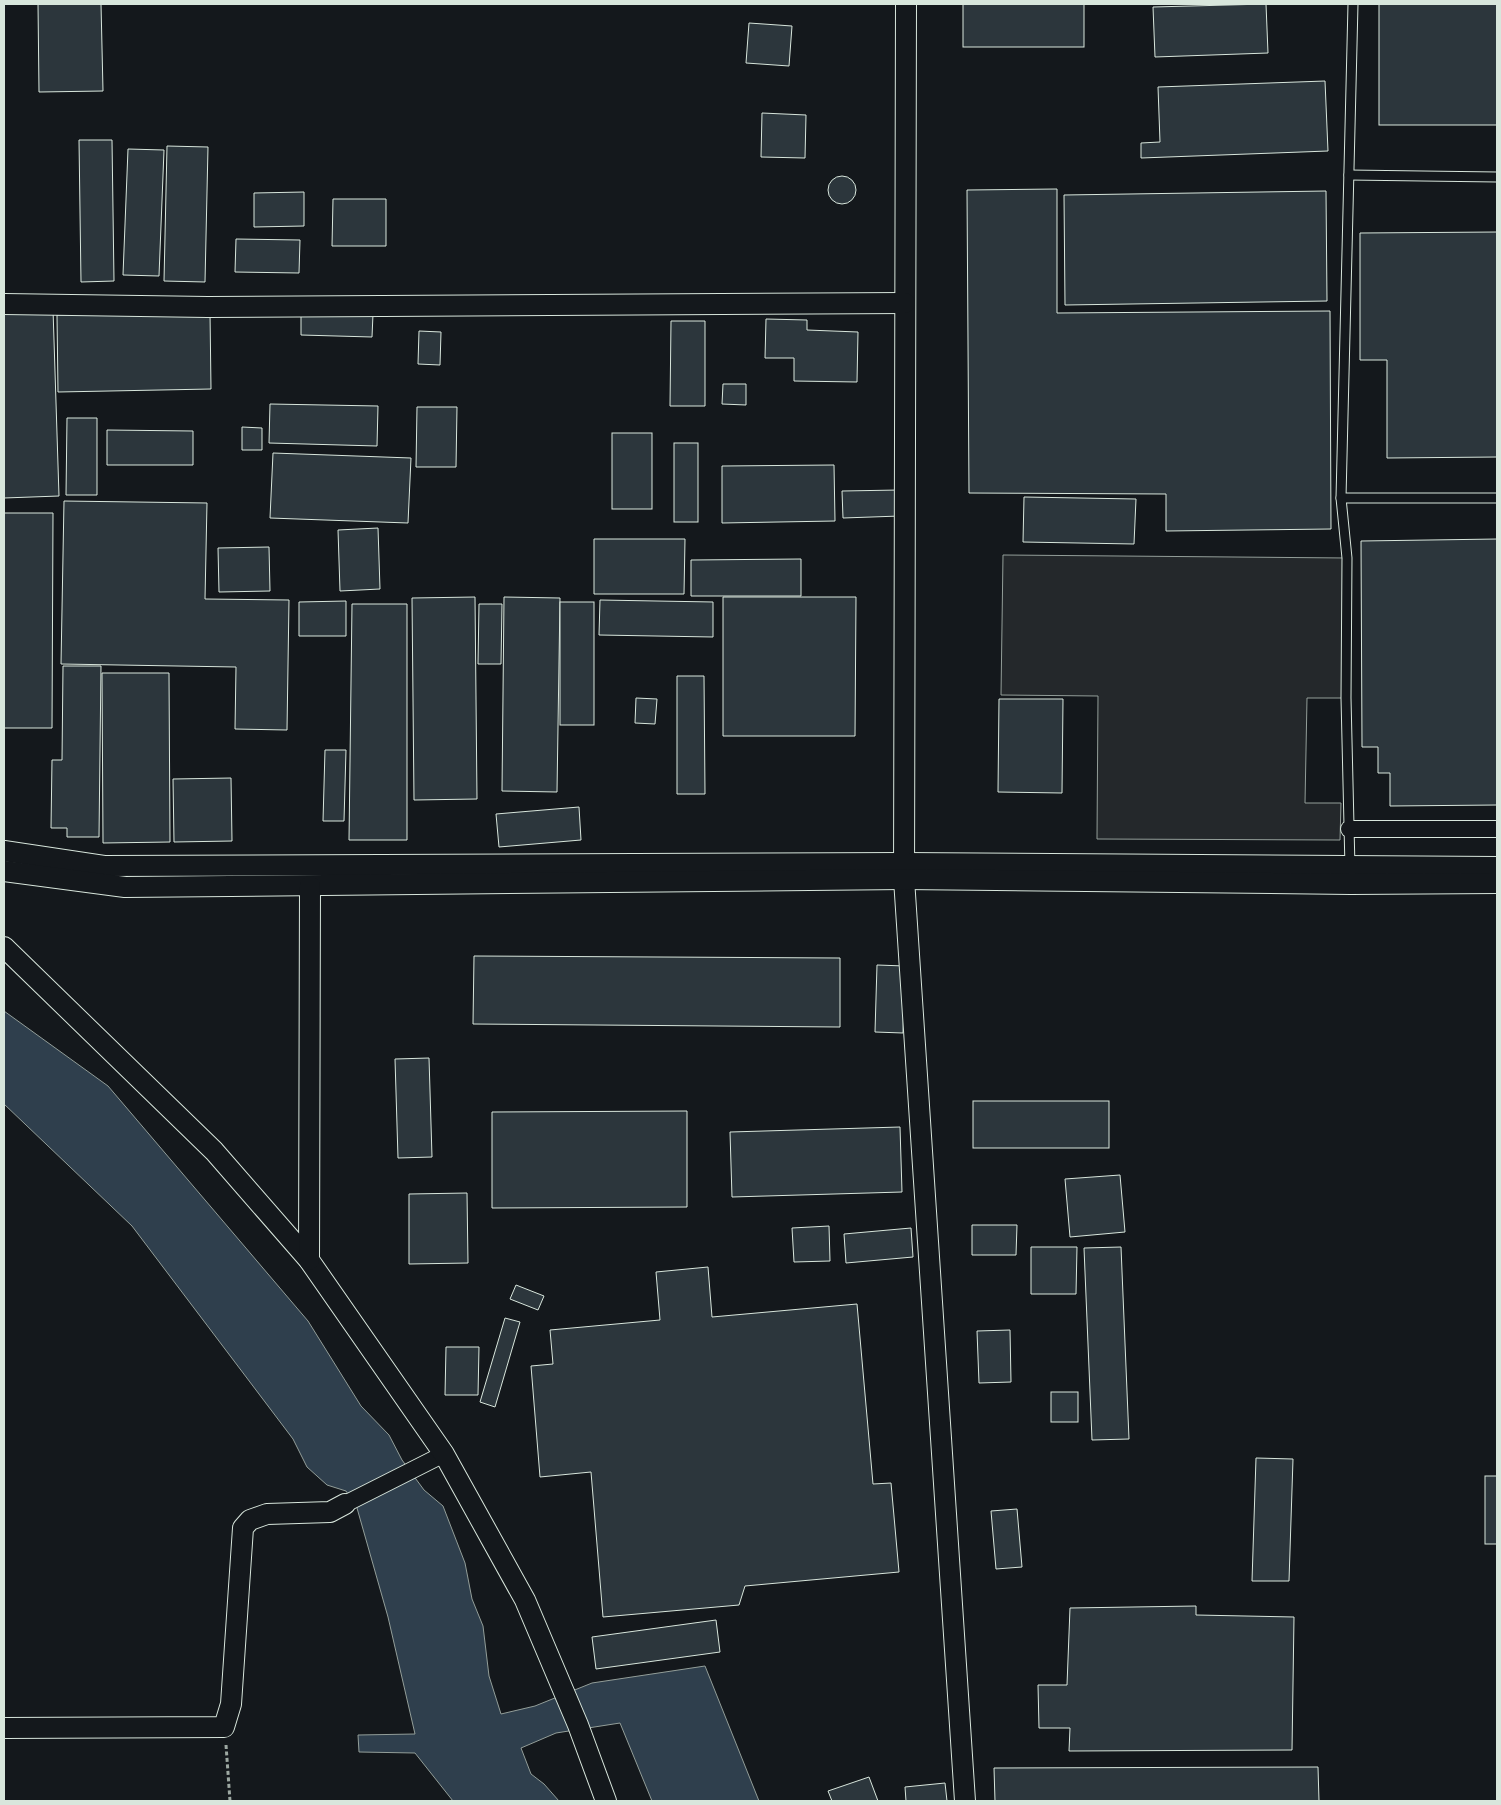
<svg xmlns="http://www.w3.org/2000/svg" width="1501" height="1805" font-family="'DejaVu Sans',sans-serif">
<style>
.parking{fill:#24282b;stroke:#939e99}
.water{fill:#2f3f4d;stroke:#939e99}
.building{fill:#2c363c;stroke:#d8e6dc}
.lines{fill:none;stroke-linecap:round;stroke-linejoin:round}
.service-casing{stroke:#d8e6dc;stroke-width:11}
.minor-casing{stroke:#d8e6dc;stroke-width:18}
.tertiary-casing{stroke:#d8e6dc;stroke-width:22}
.path{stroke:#9da8a2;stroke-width:3;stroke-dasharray:4 2.5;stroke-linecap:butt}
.service{stroke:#14181c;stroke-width:9}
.minor{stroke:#14181c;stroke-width:16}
.tertiary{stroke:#14181c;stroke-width:20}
</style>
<rect width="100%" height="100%" fill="#14181c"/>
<path class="parking" d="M 1003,555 L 1347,558 L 1346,698 L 1307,698 L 1305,803 L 1341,803 L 1340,840 L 1097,839 L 1098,696 L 1001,695 Z"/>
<path class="water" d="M 4,1011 L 108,1086 L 308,1321 L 361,1406 L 389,1435 L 402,1460 L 424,1490 L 443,1506 L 465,1563 L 472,1599 L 483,1626 L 489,1676 L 501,1714 L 535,1706 L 592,1683 L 705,1666 L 759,1801 L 652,1801 L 620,1723 L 556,1733 L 521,1748 L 531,1774 L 544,1784 L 559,1801 L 453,1801 L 415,1753 L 359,1752 L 358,1735 L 415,1734 L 388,1617 L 357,1508 L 346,1491 L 327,1485 L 307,1467 L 293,1439 L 132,1226 L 4,1104 Z"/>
<g class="building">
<path d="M 38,4 L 101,4 L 103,91 L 39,92 Z"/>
<rect x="963" y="4" width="121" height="43"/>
<path d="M 1266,4 L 1268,53 L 1155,57 L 1153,7 Z"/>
<rect x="1379" y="4" width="118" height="121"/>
<path d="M 749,23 L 792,26 L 789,66 L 746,63 Z"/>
<path d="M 1325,81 L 1328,151 L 1141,158 L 1141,143 L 1160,142 L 1158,87 Z"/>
<path d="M 762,113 L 806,115 L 805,158 L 761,157 Z"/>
<path d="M 79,140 L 112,140 L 114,281 L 81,282 Z"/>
<path d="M 167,146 L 208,147 L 205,282 L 164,281 Z"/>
<path d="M 128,149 L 164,150 L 159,276 L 123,275 Z"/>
<circle cx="842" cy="190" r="14"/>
<path d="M 1057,189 L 1057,313 L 1330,311 L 1331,529 L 1166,531 L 1166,494 L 969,493 L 967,190 Z"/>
<path d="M 1326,191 L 1327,301 L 1065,305 L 1064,195 Z"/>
<path d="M 304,192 L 304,226 L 254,227 L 254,193 Z"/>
<path d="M 333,199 L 386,199 L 386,246 L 332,246 Z"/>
<path d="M 1497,232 L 1497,457 L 1387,458 L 1387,360 L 1360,360 L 1360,233 Z"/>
<path d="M 236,239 L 300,240 L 299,273 L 235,272 Z"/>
<path d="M 53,309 L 59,496 L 4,498 L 4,311 Z"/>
<path d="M 210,313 L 211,389 L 58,392 L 57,315 Z"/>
<path d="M 301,313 L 373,314 L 372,337 L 301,335 Z"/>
<path d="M 766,319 L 807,320 L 807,330 L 858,332 L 857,382 L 794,381 L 794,358 L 765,358 Z"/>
<path d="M 671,321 L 705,321 L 705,406 L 670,406 Z"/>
<path d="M 419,331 L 441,332 L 440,365 L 418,364 Z"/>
<path d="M 723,384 L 746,384 L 746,405 L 722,404 Z"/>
<path d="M 270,404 L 378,406 L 377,446 L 269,443 Z"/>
<path d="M 417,407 L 457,407 L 456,467 L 416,467 Z"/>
<path d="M 67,418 L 97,418 L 97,495 L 66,495 Z"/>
<path d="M 242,427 L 262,428 L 262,450 L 242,450 Z"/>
<path d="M 107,430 L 193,431 L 193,465 L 107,465 Z"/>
<rect x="612" y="433" width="40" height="76"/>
<rect x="674" y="443" width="24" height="79"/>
<path d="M 273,453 L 411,458 L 408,523 L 270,518 Z"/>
<path d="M 834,465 L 835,521 L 722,523 L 722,466 Z"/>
<path d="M 899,490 L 900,516 L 843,518 L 842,491 Z"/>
<path d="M 1024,497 L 1136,499 L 1134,544 L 1023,542 Z"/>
<path d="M 64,501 L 207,503 L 205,599 L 289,600 L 287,730 L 235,729 L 236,667 L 61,664 Z"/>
<path d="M 4,513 L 53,513 L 52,728 L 4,728 Z"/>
<path d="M 378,528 L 380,589 L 340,591 L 338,530 Z"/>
<path d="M 594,539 L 685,539 L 684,594 L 594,594 Z"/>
<path d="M 1497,539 L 1497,805 L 1390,806 L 1390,773 L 1378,773 L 1378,747 L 1362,747 L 1361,541 Z"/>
<path d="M 269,547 L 270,591 L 219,592 L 218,548 Z"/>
<path d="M 801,559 L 801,596 L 691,596 L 691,560 Z"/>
<path d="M 475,597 L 477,799 L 414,800 L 412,598 Z"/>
<path d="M 504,597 L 560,598 L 557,792 L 502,791 Z"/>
<path d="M 723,597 L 856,597 L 855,736 L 723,736 Z"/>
<path d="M 600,600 L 713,602 L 713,637 L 599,635 Z"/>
<path d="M 346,601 L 346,636 L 299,636 L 299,602 Z"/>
<rect x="560" y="602" width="34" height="123"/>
<path d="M 352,604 L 407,604 L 407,840 L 349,840 Z"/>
<path d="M 479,604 L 502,604 L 501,664 L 478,664 Z"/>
<path d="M 63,666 L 101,666 L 99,837 L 67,837 L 67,828 L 51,828 L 52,760 L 62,760 Z"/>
<path d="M 102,673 L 169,673 L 170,842 L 103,843 Z"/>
<path d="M 677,676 L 704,676 L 705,794 L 677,794 Z"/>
<path d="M 636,698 L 657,699 L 655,724 L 635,723 Z"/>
<path d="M 999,699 L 1063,699 L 1062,793 L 998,792 Z"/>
<path d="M 325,750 L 346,750 L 344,821 L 323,821 Z"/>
<path d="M 231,778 L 232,841 L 174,842 L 173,779 Z"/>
<path d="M 579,807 L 581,840 L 499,847 L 496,814 Z"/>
<path d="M 474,956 L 840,958 L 840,1027 L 473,1024 Z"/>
<path d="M 877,965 L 905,966 L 903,1033 L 875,1032 Z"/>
<path d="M 429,1058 L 432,1157 L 398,1158 L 395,1059 Z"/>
<rect x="973" y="1101" width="136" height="47"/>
<path d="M 687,1111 L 687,1207 L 492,1208 L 492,1112 Z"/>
<path d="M 900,1127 L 902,1192 L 732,1197 L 730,1132 Z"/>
<path d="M 1120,1175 L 1125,1232 L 1070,1237 L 1065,1179 Z"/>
<path d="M 467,1193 L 468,1263 L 409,1264 L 409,1194 Z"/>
<path d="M 972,1225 L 1017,1225 L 1016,1255 L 972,1255 Z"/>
<path d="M 829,1226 L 830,1261 L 794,1262 L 792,1228 Z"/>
<path d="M 911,1228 L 913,1257 L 846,1263 L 844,1234 Z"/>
<path d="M 1031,1247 L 1077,1247 L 1076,1294 L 1031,1294 Z"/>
<path d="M 1121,1247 L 1129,1439 L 1092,1440 L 1084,1248 Z"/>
<path d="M 708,1267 L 712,1317 L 857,1304 L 873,1484 L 891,1483 L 899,1572 L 745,1586 L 739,1605 L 603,1617 L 591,1472 L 540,1477 L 531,1366 L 553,1364 L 550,1330 L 660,1320 L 656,1272 Z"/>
<path d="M 516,1285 L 544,1296 L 538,1310 L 510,1299 Z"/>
<path d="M 505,1318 L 520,1322 L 495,1407 L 480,1402 Z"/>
<path d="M 1010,1330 L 1011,1382 L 979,1383 L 977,1331 Z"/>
<path d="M 446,1347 L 479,1347 L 478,1395 L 445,1395 Z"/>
<rect x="1051" y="1392" width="27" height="30"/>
<path d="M 1256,1458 L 1293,1459 L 1289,1581 L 1252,1581 Z"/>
<rect x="1485" y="1476" width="12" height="68"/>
<path d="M 1017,1509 L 1022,1567 L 996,1569 L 991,1511 Z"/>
<path d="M 1196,1606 L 1196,1615 L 1294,1617 L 1292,1750 L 1069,1751 L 1070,1728 L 1039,1728 L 1038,1685 L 1067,1685 L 1070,1608 Z"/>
<path d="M 716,1620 L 720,1652 L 596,1669 L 592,1637 Z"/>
<path d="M 1318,1767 L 1319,1801 L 995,1801 L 994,1768 Z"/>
<path d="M 869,1777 L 878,1801 L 832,1801 L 828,1791 Z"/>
<path d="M 945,1783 L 947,1801 L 906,1801 L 905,1787 Z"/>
</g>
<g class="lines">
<g class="service-casing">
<g id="service">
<path d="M 1349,175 L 1497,177"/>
<path d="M 1341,498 L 1497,498"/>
<path d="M 1350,868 L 1346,698 L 1347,558 L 1341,498 L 1353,4"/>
</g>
</g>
<g class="minor-casing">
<g id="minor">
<path d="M 1349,829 L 1497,829"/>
<path d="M 345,1504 L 444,1454"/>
</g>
</g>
<g class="tertiary-casing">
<g id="tertiary">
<path d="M 906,4 L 904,879 L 965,1801"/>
<path d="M 4,304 L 208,307 L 905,303"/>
<path d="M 4,851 L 104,866 L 904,863 L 1497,867"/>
<path d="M 4,871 L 125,887 L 904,879 L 1351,884 L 1497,883"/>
<path d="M 4,947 L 214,1151 L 309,1260 L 444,1454 L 525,1600 L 578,1725 L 606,1801"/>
<path d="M 309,1260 L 310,886"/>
<path d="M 4,1728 L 224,1727 L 231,1704 L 243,1528 L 250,1520 L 267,1514 L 330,1512 L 345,1504"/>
</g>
</g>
<path class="path" d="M 226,1745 L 230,1801"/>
<use href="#service" class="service"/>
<use href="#minor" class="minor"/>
<use href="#tertiary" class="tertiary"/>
</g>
<rect width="1501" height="1805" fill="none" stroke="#d8e6dc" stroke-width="10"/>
</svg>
